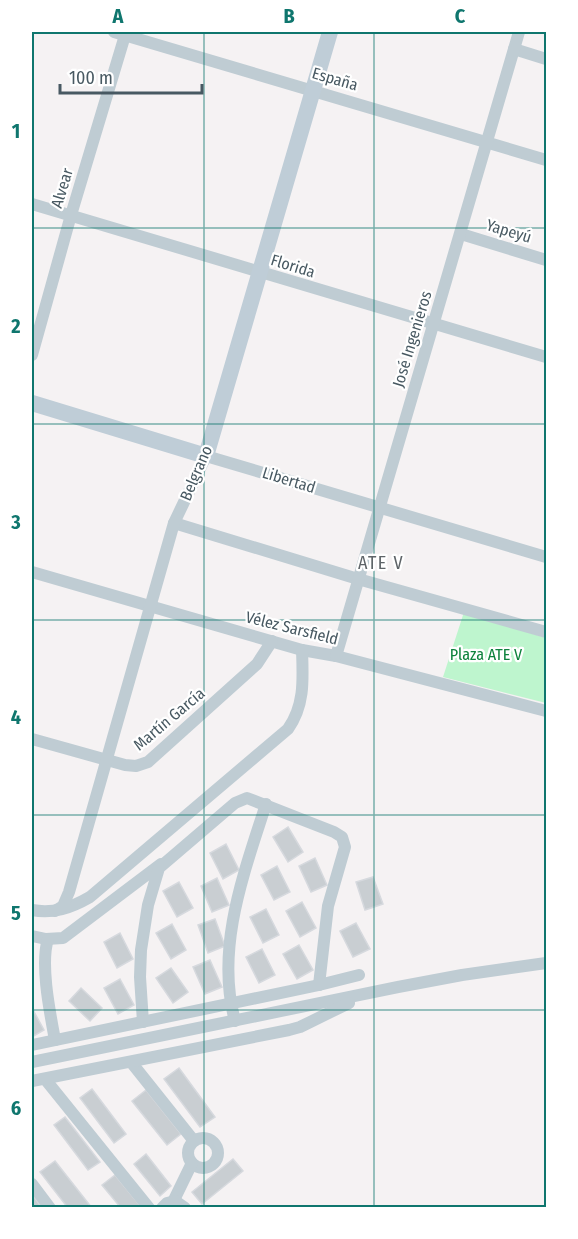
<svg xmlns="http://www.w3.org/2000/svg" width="578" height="1239" font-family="'Fira Sans Condensed',sans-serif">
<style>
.green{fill:#bef5ce}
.building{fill:#c9ced2;stroke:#d6d9de;stroke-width:1.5}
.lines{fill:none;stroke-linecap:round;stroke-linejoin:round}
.street{stroke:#bfccd3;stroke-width:12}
.secondary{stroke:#bfcdd7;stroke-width:16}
.grid{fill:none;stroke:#0f766e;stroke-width:1.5;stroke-opacity:0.55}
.labels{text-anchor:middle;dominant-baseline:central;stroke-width:4.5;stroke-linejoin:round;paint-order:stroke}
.street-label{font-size:16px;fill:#485962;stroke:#fff}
.park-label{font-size:16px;fill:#0d823c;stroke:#fff}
.neighbourhood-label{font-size:18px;letter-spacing:1.5px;fill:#5e6468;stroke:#fff}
.neatline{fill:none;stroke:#0f766e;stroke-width:2}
.grid-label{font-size:20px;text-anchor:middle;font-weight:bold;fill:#0f766e}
</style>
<rect width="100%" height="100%" fill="#f5f2f3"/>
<path class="green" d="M 464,612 L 546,638 L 546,703 L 443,677 Z"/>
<g class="building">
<path d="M 288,827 L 303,852 L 288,862 L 273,837 Z"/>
<path d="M 226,844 L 239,870 L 223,879 L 210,853 Z"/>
<path d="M 315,858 L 327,885 L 311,892 L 299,866 Z"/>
<path d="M 277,866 L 290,892 L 274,900 L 261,875 Z"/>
<path d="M 373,877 L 383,904 L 365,910 L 356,882 Z"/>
<path d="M 217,878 L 229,905 L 212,912 L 201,886 Z"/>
<path d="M 179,882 L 193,908 L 177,917 L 163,891 Z"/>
<path d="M 302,902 L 316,928 L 300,937 L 286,911 Z"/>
<path d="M 266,909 L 279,935 L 263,943 L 250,917 Z"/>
<path d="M 215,919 L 225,946 L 208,953 L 198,925 Z"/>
<path d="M 356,923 L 370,949 L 353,957 L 340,931 Z"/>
<path d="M 172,924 L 186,950 L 171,959 L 156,933 Z"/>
<path d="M 120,933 L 133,959 L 117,968 L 104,942 Z"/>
<path d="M 299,945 L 313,970 L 297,979 L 283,954 Z"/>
<path d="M 262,949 L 275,975 L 259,983 L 246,957 Z"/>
<path d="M 210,960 L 222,987 L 205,994 L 193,967 Z"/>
<path d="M 171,968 L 188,992 L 173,1003 L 156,978 Z"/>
<path d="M 120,979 L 134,1005 L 118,1014 L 104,988 Z"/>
<path d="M 81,988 L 102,1008 L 90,1021 L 69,1001 Z"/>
<path d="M 32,1008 L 44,1030 L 32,1037 Z"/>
<path d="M 179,1068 L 215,1117 L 200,1127 L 164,1079 Z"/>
<path d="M 92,1089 L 126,1134 L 114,1143 L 80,1098 Z"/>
<path d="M 146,1090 L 181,1134 L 167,1145 L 132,1101 Z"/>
<path d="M 65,1117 L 100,1162 L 88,1170 L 54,1125 Z"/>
<path d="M 146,1154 L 171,1186 L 160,1196 L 134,1164 Z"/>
<path d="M 233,1159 L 243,1171 L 202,1204 L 192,1192 Z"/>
<path d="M 55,1161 L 92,1208 L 68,1208 L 40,1172 Z"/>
<path d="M 115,1175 L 142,1208 L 121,1208 L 102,1185 Z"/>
<path d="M 32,1194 L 42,1208 L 32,1208 Z"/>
</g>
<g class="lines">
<g class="street">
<path d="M 114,32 L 546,160"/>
<path d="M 514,49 L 546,59"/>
<path d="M 32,204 L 546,357"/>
<path d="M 461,234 L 546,260"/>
<path d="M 32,355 L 71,215 L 126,32"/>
<path d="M 174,523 L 358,579 L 546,632"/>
<path d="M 32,572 L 302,650 L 336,656 L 546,711"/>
<path d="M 336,656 L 519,32"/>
<path d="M 32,739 L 125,765 L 136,766 L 148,762 L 257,664 L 272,641"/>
<path d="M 32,910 C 53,914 71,908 90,897 L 288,729 C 305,705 303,679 302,650"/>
<path d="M 55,911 L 63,906 L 69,892 L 174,523 L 206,456 L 546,557"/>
<path d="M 32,936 L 46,939 L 63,938 L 161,864"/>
<path d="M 48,939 C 40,964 50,1013 55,1040"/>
<path d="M 235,1021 C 215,948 244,873 266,804"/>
<path d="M 143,1022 L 140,977 L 141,950 L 148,905 L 159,868 L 235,803 L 247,798 L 334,832 L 342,837 L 345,847 L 328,906 L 319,985"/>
<path d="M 32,1045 L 319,985 L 359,975"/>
<path d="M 32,1062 L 398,987 L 462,975 L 546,963"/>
<path d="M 131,1062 L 194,1141"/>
<path d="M 45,1079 L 149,1208"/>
<path d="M 32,1081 L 289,1030 L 300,1027 L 349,1003"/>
<circle cx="203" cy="1153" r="15"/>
<path d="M 32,1184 L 50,1208"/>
<path d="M 173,1202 L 192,1163"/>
<path d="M 162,1208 L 167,1203 L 175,1201 L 185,1208"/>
</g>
<path class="secondary" d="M 32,403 L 206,456 L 330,32"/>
</g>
<path class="grid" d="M 204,32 L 204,1208M 374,32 L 374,1208M 32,228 L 546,228M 32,424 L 546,424M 32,620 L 546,620M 32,815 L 546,815M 32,1010 L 546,1010"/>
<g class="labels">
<g class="street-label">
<text transform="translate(335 79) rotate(16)">España</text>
<text transform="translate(62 188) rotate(-73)">Alvear</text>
<text transform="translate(509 231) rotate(17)">Yapeyú</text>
<text transform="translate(293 266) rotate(17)">Florida</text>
<text transform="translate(412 339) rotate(-73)">José Ingenieros</text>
<text transform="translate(196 473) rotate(-67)">Belgrano</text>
<text transform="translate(289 480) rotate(17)">Libertad</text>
<text transform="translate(292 628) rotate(14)">Vélez Sarsfield</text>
<text transform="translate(169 719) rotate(-40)">Martín García</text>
</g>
<g class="park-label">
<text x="486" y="654">Plaza ATE V</text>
</g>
<g class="neighbourhood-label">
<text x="381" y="563">ATE V</text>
</g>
</g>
<rect width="578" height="1239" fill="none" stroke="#ffffff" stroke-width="66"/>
<path d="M60 84v9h142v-9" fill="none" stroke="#485962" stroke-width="3"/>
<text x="69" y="84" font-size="18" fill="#485962" stroke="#ffffff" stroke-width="4.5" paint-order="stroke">100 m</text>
<rect x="33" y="33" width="512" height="1173" class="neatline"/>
<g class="grid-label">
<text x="118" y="23">A</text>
<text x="289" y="23">B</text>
<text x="460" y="23">C</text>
<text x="16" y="138">1</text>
<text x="16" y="333">2</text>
<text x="16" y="529">3</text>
<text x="16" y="724">4</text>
<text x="16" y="920">5</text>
<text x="16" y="1115">6</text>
</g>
</svg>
